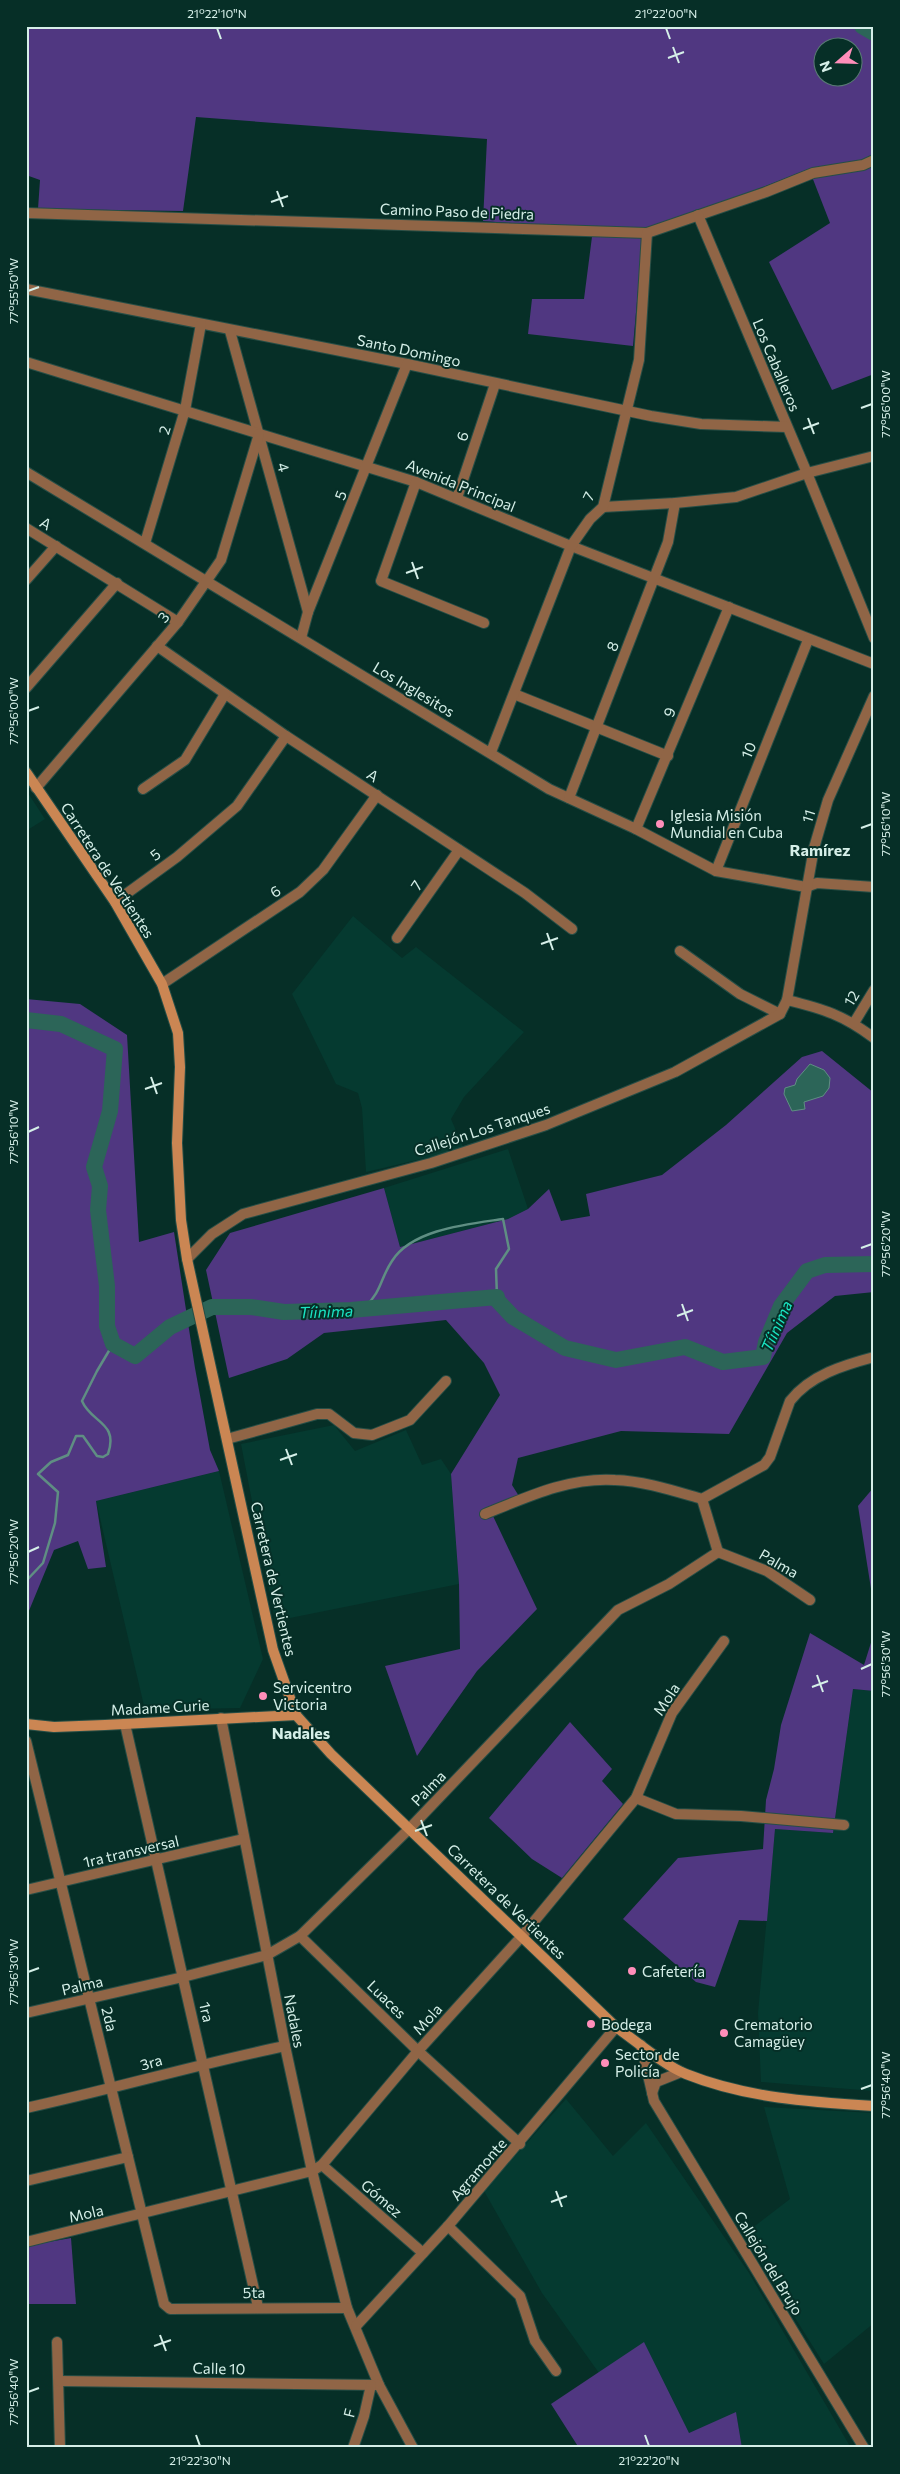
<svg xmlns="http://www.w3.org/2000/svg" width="900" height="2474" font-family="Commissioner,sans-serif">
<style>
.built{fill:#053a30}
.green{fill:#503781;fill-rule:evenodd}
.water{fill:#2c6558;stroke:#5f8e83}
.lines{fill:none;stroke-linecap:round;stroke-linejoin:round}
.stream{stroke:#5f8e83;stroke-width:2.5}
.river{stroke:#2c6558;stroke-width:16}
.street-casing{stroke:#274e46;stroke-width:12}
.secondary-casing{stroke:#274e46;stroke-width:12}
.street{stroke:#906546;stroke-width:10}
.secondary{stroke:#cb8653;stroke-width:10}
.ticks{fill:none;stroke:#d5efe8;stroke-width:2}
.poi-dot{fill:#ff8eba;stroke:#062f27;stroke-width:2}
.labels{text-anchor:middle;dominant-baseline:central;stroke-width:4;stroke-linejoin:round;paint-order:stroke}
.street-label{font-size:15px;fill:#d5efe8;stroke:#062f27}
.poi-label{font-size:15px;fill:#d5efe8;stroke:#062f27;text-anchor:start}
.neighbourhood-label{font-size:16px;font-weight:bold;fill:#d5efe8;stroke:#062f27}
.water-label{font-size:16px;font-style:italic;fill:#1ae5c3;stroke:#062f27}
.neatline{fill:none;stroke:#d5efe8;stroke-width:2}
.ticks-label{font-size:12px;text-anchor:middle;fill:#d5efe8}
</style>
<rect width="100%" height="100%" fill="#062f27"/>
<g class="built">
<path d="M 26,790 L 45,819 L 26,831 Z"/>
<path d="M 353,916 L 402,958 L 416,947 L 524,1032 L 464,1097 L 451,1119 L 464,1149 L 366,1172 L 362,1108 L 358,1093 L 336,1084 L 292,994 Z"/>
<path d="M 508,1149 L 528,1209 L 508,1219 L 400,1247 L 384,1188 Z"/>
<path d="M 334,1425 L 355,1451 L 406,1430 L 422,1465 L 441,1459 L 451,1474 L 459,1584 L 275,1621 L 241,1444 Z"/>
<path d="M 219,1471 L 263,1659 L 240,1708 L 145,1710 L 96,1501 Z"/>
<path d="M 853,1689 L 874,1691 L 874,2091 L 761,2082 L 758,2013 L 775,1829 L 833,1833 Z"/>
<path d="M 566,2099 L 613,2156 L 646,2123 L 749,2273 L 851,2448 L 742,2448 L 736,2413 L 689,2433 L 599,2373 L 542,2293 L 484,2191 Z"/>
<path d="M 764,2107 L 874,2113 L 874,2323 L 824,2364 L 743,2235 L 790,2199 Z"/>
</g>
<g class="green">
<path d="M 26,26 L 874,26 L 874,374 L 832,390 L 769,262 L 830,223 L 809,169 L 643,234 L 633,346 L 528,334 L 532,299 L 584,299 L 593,229 L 483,221 L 487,139 L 196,117 L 183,211 L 38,209 L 40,180 L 26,175 ZM 822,48 L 852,48 L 852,78 L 822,78 Z"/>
<path d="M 26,999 L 80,1004 L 127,1035 L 139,1242 L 174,1232 L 195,1368 L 210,1450 L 219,1471 L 96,1501 L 106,1567 L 88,1569 L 78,1541 L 54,1550 L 26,1618 Z"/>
<path d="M 822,1051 L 874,1093 L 874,1292 L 835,1296 L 787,1333 L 729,1434 L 621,1431 L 518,1458 L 512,1485 L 522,1501 L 493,1516 L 537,1609 L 477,1671 L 417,1756 L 385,1666 L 460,1649 L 459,1584 L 451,1474 L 500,1395 L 484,1363 L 446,1320 L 324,1333 L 287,1359 L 229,1378 L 206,1270 L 230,1233 L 384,1188 L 400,1247 L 508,1219 L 528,1209 L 549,1189 L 561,1221 L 590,1216 L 586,1194 L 662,1175 L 726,1125 L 802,1057 Z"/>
<path d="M 874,1487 L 874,1608 L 858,1506 Z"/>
<path d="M 810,1633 L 864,1665 L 874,1633 L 874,1691 L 853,1689 L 833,1833 L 775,1829 L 767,1921 L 739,1920 L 715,1987 L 696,1982 L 623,1919 L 678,1858 L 763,1849 L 766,1800 L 774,1769 L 781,1725 Z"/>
<path d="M 570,1722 L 612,1769 L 602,1781 L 623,1804 L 562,1878 L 532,1859 L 489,1818 Z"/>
<path d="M 71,2238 L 76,2304 L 26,2304 L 26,2246 Z"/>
<path d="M 644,2342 L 689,2433 L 736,2412 L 742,2448 L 579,2448 L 551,2404 Z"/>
</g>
<path class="water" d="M 810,1064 L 824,1070 L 830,1078 L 829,1088 L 823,1096 L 804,1102 L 805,1109 L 792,1111 L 784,1094 L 785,1088 L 795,1085 L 797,1079 Z"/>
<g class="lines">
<g class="stream">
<path d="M 365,1307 C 382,1291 380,1279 392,1261 C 412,1229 469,1224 503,1219 L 509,1249 L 496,1269 L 497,1297"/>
<path d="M 26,1581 L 43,1563 L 55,1523 L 58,1492 L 38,1474 L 51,1462 L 68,1455 L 76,1436 L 83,1436 L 97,1456 L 103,1457 L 108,1454 C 119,1422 91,1423 82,1401 L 97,1371 L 113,1344"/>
</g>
<g class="river">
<path d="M 862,26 L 874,33"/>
<path d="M 26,1020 L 61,1024 L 115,1049 L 110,1111 L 94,1167 L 100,1186 L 98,1210 L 107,1286 L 107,1326 L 113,1344 L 135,1356 L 170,1327 L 212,1307 L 251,1307 L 284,1312 L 351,1310 L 497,1297 L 497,1300 L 513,1317 L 565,1348 L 616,1360 L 685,1347 L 723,1362 L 763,1357 L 766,1342 L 781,1306 L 807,1271 L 825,1265 L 874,1264"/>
</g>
<g class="street-casing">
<g id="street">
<path d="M 26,213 L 647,233 L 766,192 L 813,173 L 863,165 L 874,160"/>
<path d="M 698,215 L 807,473 L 874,638"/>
<path d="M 26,289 L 407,364 L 651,416 L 701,424 L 787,427"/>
<path d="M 230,331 L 308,612"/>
<path d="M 26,362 L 416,482 L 571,546 L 874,664"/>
<path d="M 26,472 L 549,789 L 636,829 L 716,871 L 806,887 L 817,883 L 874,887"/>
<path d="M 416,482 L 381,581 L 484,623"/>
<path d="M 457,498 L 495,384"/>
<path d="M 603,507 L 675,503 L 736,497 L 807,473 L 874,456"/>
<path d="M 26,528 L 178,622"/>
<path d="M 145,543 L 185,410 L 201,324"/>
<path d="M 26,580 L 56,546"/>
<path d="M 301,638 L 308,612 L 407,364"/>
<path d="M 157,646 L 286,736 L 525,893 L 572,929"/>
<path d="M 26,688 L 117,583"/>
<path d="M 514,694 L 668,756"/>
<path d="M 491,752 L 571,546 L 590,519 L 603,507 L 639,360 L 647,233"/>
<path d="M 36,788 L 178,622 L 221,560 L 259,434"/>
<path d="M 143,789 L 185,760 L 225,694"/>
<path d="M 569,798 L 668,542 L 675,503"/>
<path d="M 636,829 L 729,607"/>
<path d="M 716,871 L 808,640"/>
<path d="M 115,902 L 177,857 L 237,806 L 286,736"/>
<path d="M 397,938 L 459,850"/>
<path d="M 680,951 L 740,994 L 780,1014"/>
<path d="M 162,984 L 300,892 L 323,870 L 377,795"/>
<path d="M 787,1000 C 824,1009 843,1015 874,1038"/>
<path d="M 854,1023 L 874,990"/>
<path d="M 187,1259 L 212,1234 L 243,1214 L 431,1163 L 546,1125 L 675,1072 L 780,1014 L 787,1000 L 814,848 L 828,800 L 874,696"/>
<path d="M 227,1439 L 317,1414 L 329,1414 L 354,1433 L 372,1435 L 410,1420 L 446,1381"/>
<path d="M 702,1499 L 718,1552"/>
<path d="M 485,1514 C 527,1497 569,1477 615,1480 C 644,1481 674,1491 702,1499 L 764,1465 L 770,1457 L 790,1401 C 810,1375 844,1365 874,1357"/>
<path d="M 718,1552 L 767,1571 L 810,1600"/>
<path d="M 221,1718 L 285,2046 L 312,2171 L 347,2308 L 379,2385 L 413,2448"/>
<path d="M 125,1724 L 258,2307"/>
<path d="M 26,1741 L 164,2304 L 170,2309 L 347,2308"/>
<path d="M 636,1798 L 676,1814 L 741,1816 L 844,1825"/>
<path d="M 26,1890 L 243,1839"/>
<path d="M 300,1936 L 418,2051 L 520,2144"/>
<path d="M 26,2013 L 183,1977 L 267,1955 L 300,1936 L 410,1828 L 618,1610 L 669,1584 L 718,1552"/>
<path d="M 641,2045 L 654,2101 L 864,2448"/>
<path d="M 652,2093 L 656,2082 L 681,2072"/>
<path d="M 26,2108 C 113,2089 198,2064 285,2046"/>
<path d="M 322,2165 L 423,2253"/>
<path d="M 26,2181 L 128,2157"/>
<path d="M 448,2226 L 520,2296 L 535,2341 L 556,2371"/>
<path d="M 26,2242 L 312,2171 L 322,2165 L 418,2051 L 522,1936 L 636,1798 L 672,1713 L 724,1641"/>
<path d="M 356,2326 L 448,2226 L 616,2027"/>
<path d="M 57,2342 L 60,2448"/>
<path d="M 59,2381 L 379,2385"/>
<path d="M 353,2448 L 364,2416 L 371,2385"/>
</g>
</g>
<g class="secondary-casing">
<g id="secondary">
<path d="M 26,772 L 115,902 L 162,984 L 178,1033 L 180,1067 L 177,1143 L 181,1220 L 187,1259 L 273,1650 L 296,1715 L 331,1754 L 616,2027 C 636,2041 665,2066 686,2074 C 746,2098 810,2102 874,2106"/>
<path d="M 26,1724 L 54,1727 L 105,1725 L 296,1715"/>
</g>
</g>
<use href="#street" class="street"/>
<use href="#secondary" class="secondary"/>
</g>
<path class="ticks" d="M 217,28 L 221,39M 666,28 L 670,39M 673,47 L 679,63M 668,58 L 684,52M 277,191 L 283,207M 271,202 L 288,196M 28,291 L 39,287M 861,408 L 872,404M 808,418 L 814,434M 803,429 L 819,423M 412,562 L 418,579M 406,573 L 423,567M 28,711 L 39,707M 861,828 L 872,824M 547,933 L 553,950M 541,944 L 558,938M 151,1077 L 157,1094M 145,1089 L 162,1083M 28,1132 L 39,1127M 861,1248 L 872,1244M 682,1304 L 688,1321M 677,1316 L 693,1310M 286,1449 L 292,1465M 280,1460 L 297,1454M 28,1552 L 39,1547M 861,1669 L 872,1664M 817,1675 L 823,1692M 812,1687 L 828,1681M 421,1820 L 427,1836M 415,1831 L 432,1825M 28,1972 L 39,1968M 861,2089 L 872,2085M 556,2191 L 562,2207M 551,2202 L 567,2196M 160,2335 L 166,2351M 154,2346 L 171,2340M 28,2392 L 39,2388M 196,2435 L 200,2446M 645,2435 L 649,2446"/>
<g class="poi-dot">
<circle cx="660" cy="824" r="5"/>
<circle cx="263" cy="1696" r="5"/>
<circle cx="632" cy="1971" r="5"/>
<circle cx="591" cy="2024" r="5"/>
<circle cx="724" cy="2033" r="5"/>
<circle cx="605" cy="2063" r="5"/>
</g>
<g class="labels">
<g class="street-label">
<text transform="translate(457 211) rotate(2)">Camino Paso de Piedra</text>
<text transform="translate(409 350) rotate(12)">Santo Domingo</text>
<text transform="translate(777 365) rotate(67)">Los Caballeros</text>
<text transform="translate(164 430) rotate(-73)">2</text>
<text transform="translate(462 436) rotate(-72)">6</text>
<text transform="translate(284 467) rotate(75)">4</text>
<text transform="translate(461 485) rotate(22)">Avenida Principal</text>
<text transform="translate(340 495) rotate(-68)">5</text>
<text transform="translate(588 496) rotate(-64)">7</text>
<text transform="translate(46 523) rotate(31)">A</text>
<text transform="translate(163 617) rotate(-51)">3</text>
<text transform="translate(612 646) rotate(-69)">8</text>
<text transform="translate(414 689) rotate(31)">Los Inglesitos</text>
<text transform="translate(669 712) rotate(-68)">9</text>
<text transform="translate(748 750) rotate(-68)">10</text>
<text transform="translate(373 775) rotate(33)">A</text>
<text transform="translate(808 816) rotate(-73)">11</text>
<text transform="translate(155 854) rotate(-36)">5</text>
<text transform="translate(108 870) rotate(57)">Carretera de Vertientes</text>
<text transform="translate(416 885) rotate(-55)">7</text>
<text transform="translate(275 891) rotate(-33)">6</text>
<text transform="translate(851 998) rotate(-59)">12</text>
<text transform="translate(482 1129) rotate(-18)">Callejón Los Tanques</text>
<text transform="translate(779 1563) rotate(30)">Palma</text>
<text transform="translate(274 1579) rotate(77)">Carretera de Vertientes</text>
<text transform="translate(666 1699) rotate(-57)">Mola</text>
<text transform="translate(160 1707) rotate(-3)">Madame Curie</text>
<text transform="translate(428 1788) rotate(-46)">Palma</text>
<text transform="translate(131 1851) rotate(-13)">1ra transversal</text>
<text transform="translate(507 1901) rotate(44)">Carretera de Vertientes</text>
<text transform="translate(82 1985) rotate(-13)">Palma</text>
<text transform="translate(387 1999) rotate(44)">Luaces</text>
<text transform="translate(207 2012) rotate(77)">1ra</text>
<text transform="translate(110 2019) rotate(77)">2da</text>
<text transform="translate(427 2019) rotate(-48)">Mola</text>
<text transform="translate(295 2021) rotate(79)">Nadales</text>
<text transform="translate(151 2062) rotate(-16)">3ra</text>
<text transform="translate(478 2169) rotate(-49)">Agramonte</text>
<text transform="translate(382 2198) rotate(41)">Gómez</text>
<text transform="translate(86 2213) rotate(-13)">Mola</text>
<text transform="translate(769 2263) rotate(59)">Callejón del Brujo</text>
<text transform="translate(254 2292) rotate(-1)">5ta</text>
<text transform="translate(219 2368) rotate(1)">Calle 10</text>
<text transform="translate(349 2413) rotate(-76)">F</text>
</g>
<g class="poi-label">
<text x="670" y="815">Iglesia Misión<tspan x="670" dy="17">Mundial en Cuba</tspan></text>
<text x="273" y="1687">Servicentro<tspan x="273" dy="17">Victoria</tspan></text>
<text x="642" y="1971">Cafetería</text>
<text x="601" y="2024">Bodega</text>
<text x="734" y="2024">Crematorio<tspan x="734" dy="17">Camagüey</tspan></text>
<text x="615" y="2054">Sector de<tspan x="615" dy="17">Policía</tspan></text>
</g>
<g class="neighbourhood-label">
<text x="820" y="849">Ramírez</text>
<text x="301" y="1732">Nadales</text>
</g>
<g class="water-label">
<text transform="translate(326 1311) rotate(-2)">Tíinima</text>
<text transform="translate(776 1326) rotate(-66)">Tíinima</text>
</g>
</g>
<rect width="900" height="2474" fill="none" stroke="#062f27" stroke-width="55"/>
<g transform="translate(838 62) rotate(250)"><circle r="24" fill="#062f27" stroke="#597c74"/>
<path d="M0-4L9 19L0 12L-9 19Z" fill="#ff8eba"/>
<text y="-8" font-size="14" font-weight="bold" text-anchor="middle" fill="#d5efe8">N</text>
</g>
<rect x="28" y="28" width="844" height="2418" class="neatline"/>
<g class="ticks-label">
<text x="217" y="18">21°22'10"N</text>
<text x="666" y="18">21°22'00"N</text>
<text transform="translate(14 291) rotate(-90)" y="4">77°55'50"W</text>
<text transform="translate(886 404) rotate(-90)" y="4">77°56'00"W</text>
<text transform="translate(14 711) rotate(-90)" y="4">77°56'00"W</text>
<text transform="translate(886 824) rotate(-90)" y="4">77°56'10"W</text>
<text transform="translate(14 1132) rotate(-90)" y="4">77°56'10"W</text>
<text transform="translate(886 1244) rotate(-90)" y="4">77°56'20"W</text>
<text transform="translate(14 1552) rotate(-90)" y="4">77°56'20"W</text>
<text transform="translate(886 1664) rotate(-90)" y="4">77°56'30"W</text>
<text transform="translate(14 1972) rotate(-90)" y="4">77°56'30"W</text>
<text transform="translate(886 2085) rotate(-90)" y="4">77°56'40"W</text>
<text transform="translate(14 2392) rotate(-90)" y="4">77°56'40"W</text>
<text x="200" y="2465">21°22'30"N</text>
<text x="649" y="2465">21°22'20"N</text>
</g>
</svg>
